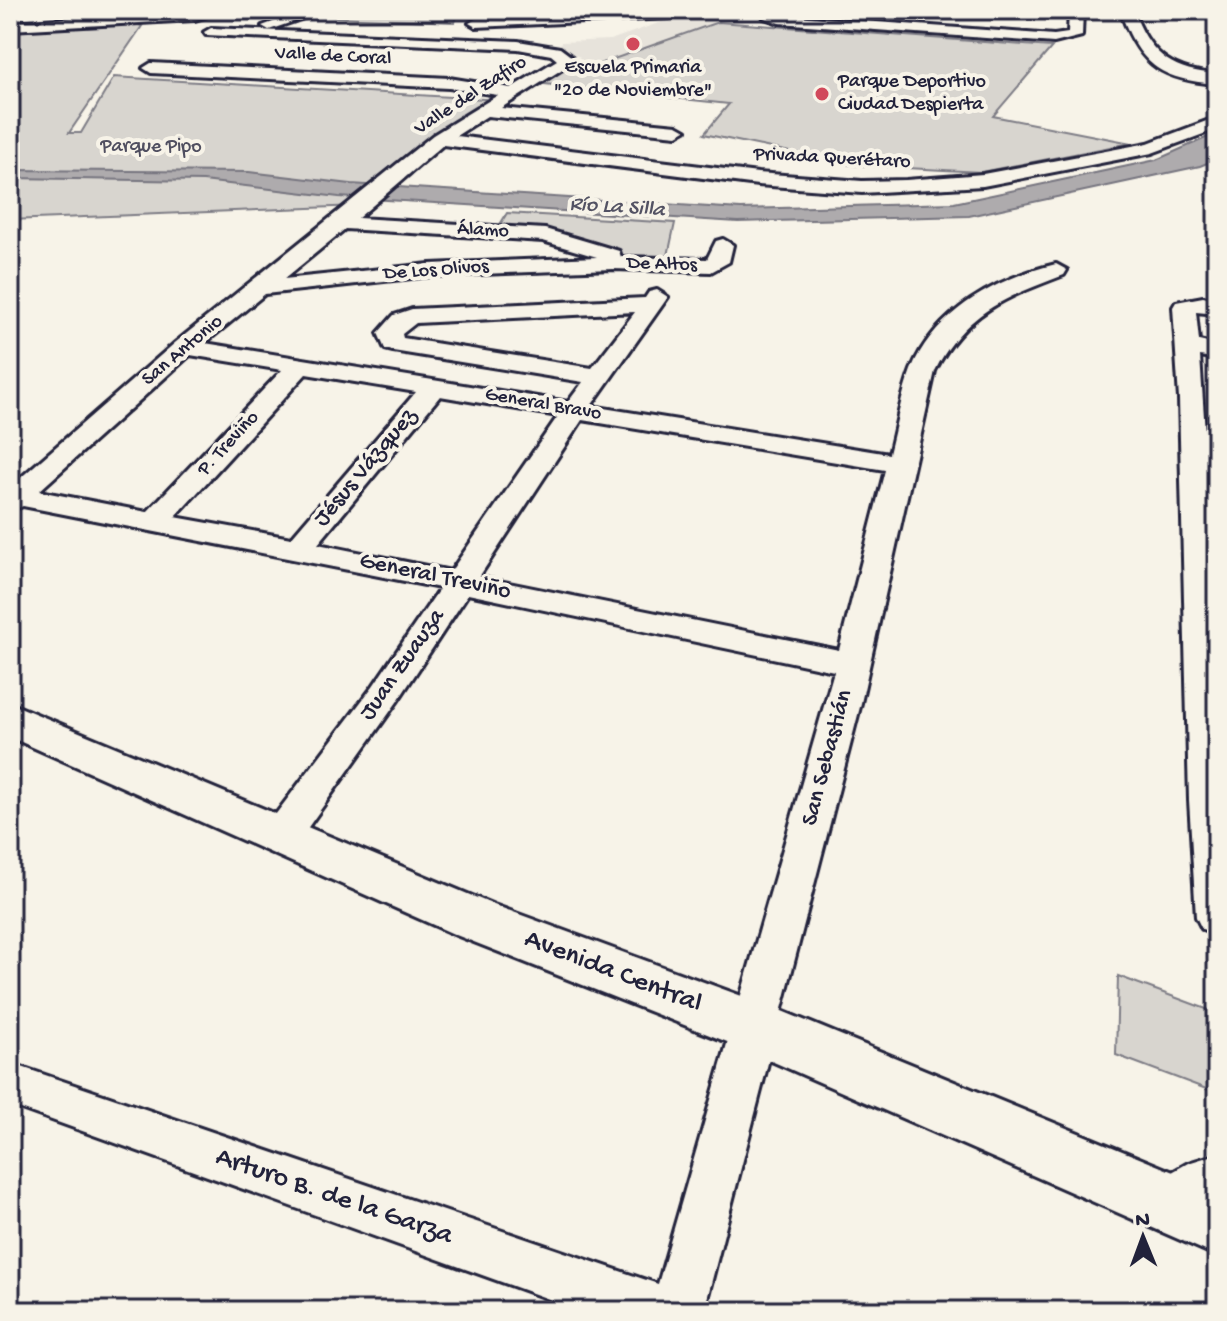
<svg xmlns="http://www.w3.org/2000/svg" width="1227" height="1321" font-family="'Gochi Hand',sans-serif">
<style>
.built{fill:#e7e3db}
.green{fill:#d8d5cf;stroke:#7d7c85;stroke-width:2}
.water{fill:#aeabad;stroke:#76747f;stroke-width:2}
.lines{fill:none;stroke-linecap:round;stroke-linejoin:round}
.minor-casing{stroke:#22223b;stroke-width:6}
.major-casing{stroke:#22223b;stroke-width:6}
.minor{fill:#f7f3e8;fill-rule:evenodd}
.major{fill:#f7f3e8;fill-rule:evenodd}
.poi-dot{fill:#d1495b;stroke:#f7f3e8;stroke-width:3}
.labels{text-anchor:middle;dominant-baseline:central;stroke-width:8;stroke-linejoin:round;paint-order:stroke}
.far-street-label{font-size:20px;fill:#22223b;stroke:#f7f3e8}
.far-poi-label{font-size:20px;fill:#22223b;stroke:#f7f3e8}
.far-park-label{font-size:20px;fill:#504f60;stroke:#f7f3e8}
.far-water-label{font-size:22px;font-style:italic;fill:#535263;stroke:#f7f3e8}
.street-label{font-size:24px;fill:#22223b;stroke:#f7f3e8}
.near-street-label{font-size:28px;fill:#22223b;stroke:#f7f3e8}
</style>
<rect width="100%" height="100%" fill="#f7f3e8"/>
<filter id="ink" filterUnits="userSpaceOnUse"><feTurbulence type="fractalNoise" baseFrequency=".0125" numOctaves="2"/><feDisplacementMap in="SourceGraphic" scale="16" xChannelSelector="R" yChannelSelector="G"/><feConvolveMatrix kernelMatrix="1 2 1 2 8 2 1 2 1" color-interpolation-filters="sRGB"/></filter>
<g filter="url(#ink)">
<path class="built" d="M 673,18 L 718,22 L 580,72 L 566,67 L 580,57 L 559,49 L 561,42 L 610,40 Z"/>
<g class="green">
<path d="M 325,10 L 460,10 L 455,22 L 311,16 Z"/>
<path d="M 128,22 L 142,26 L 69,133 L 81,133 L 114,77 L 502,100 L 359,206 L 10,220 L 10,28 Z"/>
<path d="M 718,22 L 1052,47 L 993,116 L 1131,143 L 981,172 L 851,165 L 704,134 L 729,104 L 536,83 L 566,67 L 580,71 Z"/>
<path d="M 507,213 L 675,223 L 666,265 L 613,263 L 604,251 L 496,231 Z"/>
<path d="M 1210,465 L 1217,467 L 1217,591 L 1212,590 Z"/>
<path d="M 1118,976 L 1217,1013 L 1217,1093 L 1116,1055 Z"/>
</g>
<path class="water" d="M 1217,133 L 1217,159 L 1200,166 L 969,216 L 738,222 L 339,197 L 203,181 L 10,178 L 10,170 L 249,172 L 351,184 L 741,209 L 954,203 L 1156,160 Z"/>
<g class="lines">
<g class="minor-casing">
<g id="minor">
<path d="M 203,10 L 228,10 L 195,20 L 10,30 L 10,22 Z"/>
<path d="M 306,10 L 327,10 L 269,30 L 262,26 Z"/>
<path d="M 759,10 L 773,10 L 781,15 L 1054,35 L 1068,33 L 1069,10 L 1083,10 L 1082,36 L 1054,43 L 779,23 L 764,18 Z"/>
<path d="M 1128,10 L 1144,10 L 1136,17 C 1152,57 1175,71 1217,74 L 1217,84 C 1164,80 1141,67 1122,16 Z"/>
<path d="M 1183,10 L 1217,10 L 1217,17 L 1190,14 Z"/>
<path d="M 664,11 L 671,15 L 669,18 L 476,27 L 469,23 L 476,19 Z"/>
<path d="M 211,28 L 518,41 L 560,48 L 572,57 L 572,63 L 501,108 L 677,125 L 686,130 L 677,135 L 487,116 L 456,136 L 758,173 L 862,181 L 906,180 L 983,174 L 1148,143 L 1217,117 L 1217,129 L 1152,153 L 983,186 L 862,193 L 758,185 L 443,145 L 358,218 L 545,229 L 619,251 L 621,257 L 707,259 L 716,241 L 723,239 L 733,245 L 729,262 L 711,272 L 613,269 L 430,276 L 265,294 L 205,343 L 568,402 L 583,382 L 393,351 L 385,349 L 378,333 L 394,315 L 412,309 L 645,298 L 649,292 L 657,290 L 668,297 L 591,406 L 889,454 C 896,427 901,396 911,370 C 935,311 997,278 1056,264 L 1067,270 L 1064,275 C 1006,297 964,313 935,371 L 861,703 L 704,1311 L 582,1311 L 10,1105 L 10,1063 L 658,1284 L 834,671 L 468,594 L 397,702 L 294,847 L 280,852 L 266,847 L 260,837 L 266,827 L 373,686 L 440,588 L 23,506 L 10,511 L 10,487 L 176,342 L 433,135 L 498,95 L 449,88 L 151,73 L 143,68 L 151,63 L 449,78 L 511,88 L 557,60 L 551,55 L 518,49 L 206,35 L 204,32 ZM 345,229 L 543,241 L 597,257 L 430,264 L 284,279 ZM 635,312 L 592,368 L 403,338 L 402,334 L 416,323 ZM 190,355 L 282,370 L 147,512 L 39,491 ZM 306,374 L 416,392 L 291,538 L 175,517 ZM 440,396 L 558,416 L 451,571 L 318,544 ZM 582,420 L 885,470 L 839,650 L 479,577 Z"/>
<path d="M 1203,297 L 1217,300 L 1217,314 L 1196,312 L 1199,341 L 1217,345 L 1217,359 L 1200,356 L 1217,617 L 1217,934 L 1202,929 L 1196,917 L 1189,800 L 1179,399 L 1173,307 L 1176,302 Z"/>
<path d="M 1217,1154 L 1217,1202 L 1167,1227 L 1149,1219 L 1141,1202 L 1149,1185 L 1188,1163 Z"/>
</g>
</g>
<g class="major-casing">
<path id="major" d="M 10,703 L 494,905 L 777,1009 L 1217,1190 L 1217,1256 L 735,1045 L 456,935 L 10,737 Z"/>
</g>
<use href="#minor" class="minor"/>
<use href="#major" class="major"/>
</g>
</g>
<g class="poi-dot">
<circle cx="633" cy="44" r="8"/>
<circle cx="822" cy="94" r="8"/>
</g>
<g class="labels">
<g class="far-street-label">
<text transform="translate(333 57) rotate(3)">Valle de Coral</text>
<text transform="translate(471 96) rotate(-33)">Valle del Zafiro</text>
<text transform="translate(832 159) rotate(3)">Privada Querétaro</text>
<text transform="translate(483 231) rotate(3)">Álamo</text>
<text transform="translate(662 265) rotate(2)">De Altos</text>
<text transform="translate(436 271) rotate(-4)">De Los Olivos</text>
<text transform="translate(183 351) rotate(-40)">San Antonio</text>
<text transform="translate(543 405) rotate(10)">General Bravo</text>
<text transform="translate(229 444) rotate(-47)">P. Treviño</text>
</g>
<g class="far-poi-label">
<text x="633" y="68">Escuela Primaria<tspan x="633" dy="23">"20 de Noviembre"</tspan></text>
<text x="838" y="82" text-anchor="start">Parque Deportivo<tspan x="838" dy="23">Ciudad Despierta</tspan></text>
</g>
<g class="far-park-label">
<text x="151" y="147">Parque Pipo</text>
</g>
<g class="far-water-label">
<text transform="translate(617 208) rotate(4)">Río La Silla</text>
</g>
<g class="street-label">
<text transform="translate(366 468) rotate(-50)">Jésus Vázquez</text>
<text transform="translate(435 577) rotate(12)">General Treviño</text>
<text transform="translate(403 665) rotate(-55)">Juan Zuauza</text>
<text transform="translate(828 758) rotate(-75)">San Sebastián</text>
</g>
<g class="near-street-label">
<text transform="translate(613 972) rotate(21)">Avenida Central</text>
<text transform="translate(334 1197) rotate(19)">Arturo B. de la Garza</text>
</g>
</g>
<rect width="1227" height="1321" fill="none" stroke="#f7f3e8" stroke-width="40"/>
<rect x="20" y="20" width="1187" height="1281" fill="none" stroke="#22223b" stroke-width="3" filter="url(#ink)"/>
<g transform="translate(1143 1237) rotate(359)" stroke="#f7f3e8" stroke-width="6" paint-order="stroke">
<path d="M0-6L14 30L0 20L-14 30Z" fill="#22223b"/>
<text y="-12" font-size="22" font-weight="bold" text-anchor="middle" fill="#22223b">N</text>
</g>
</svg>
